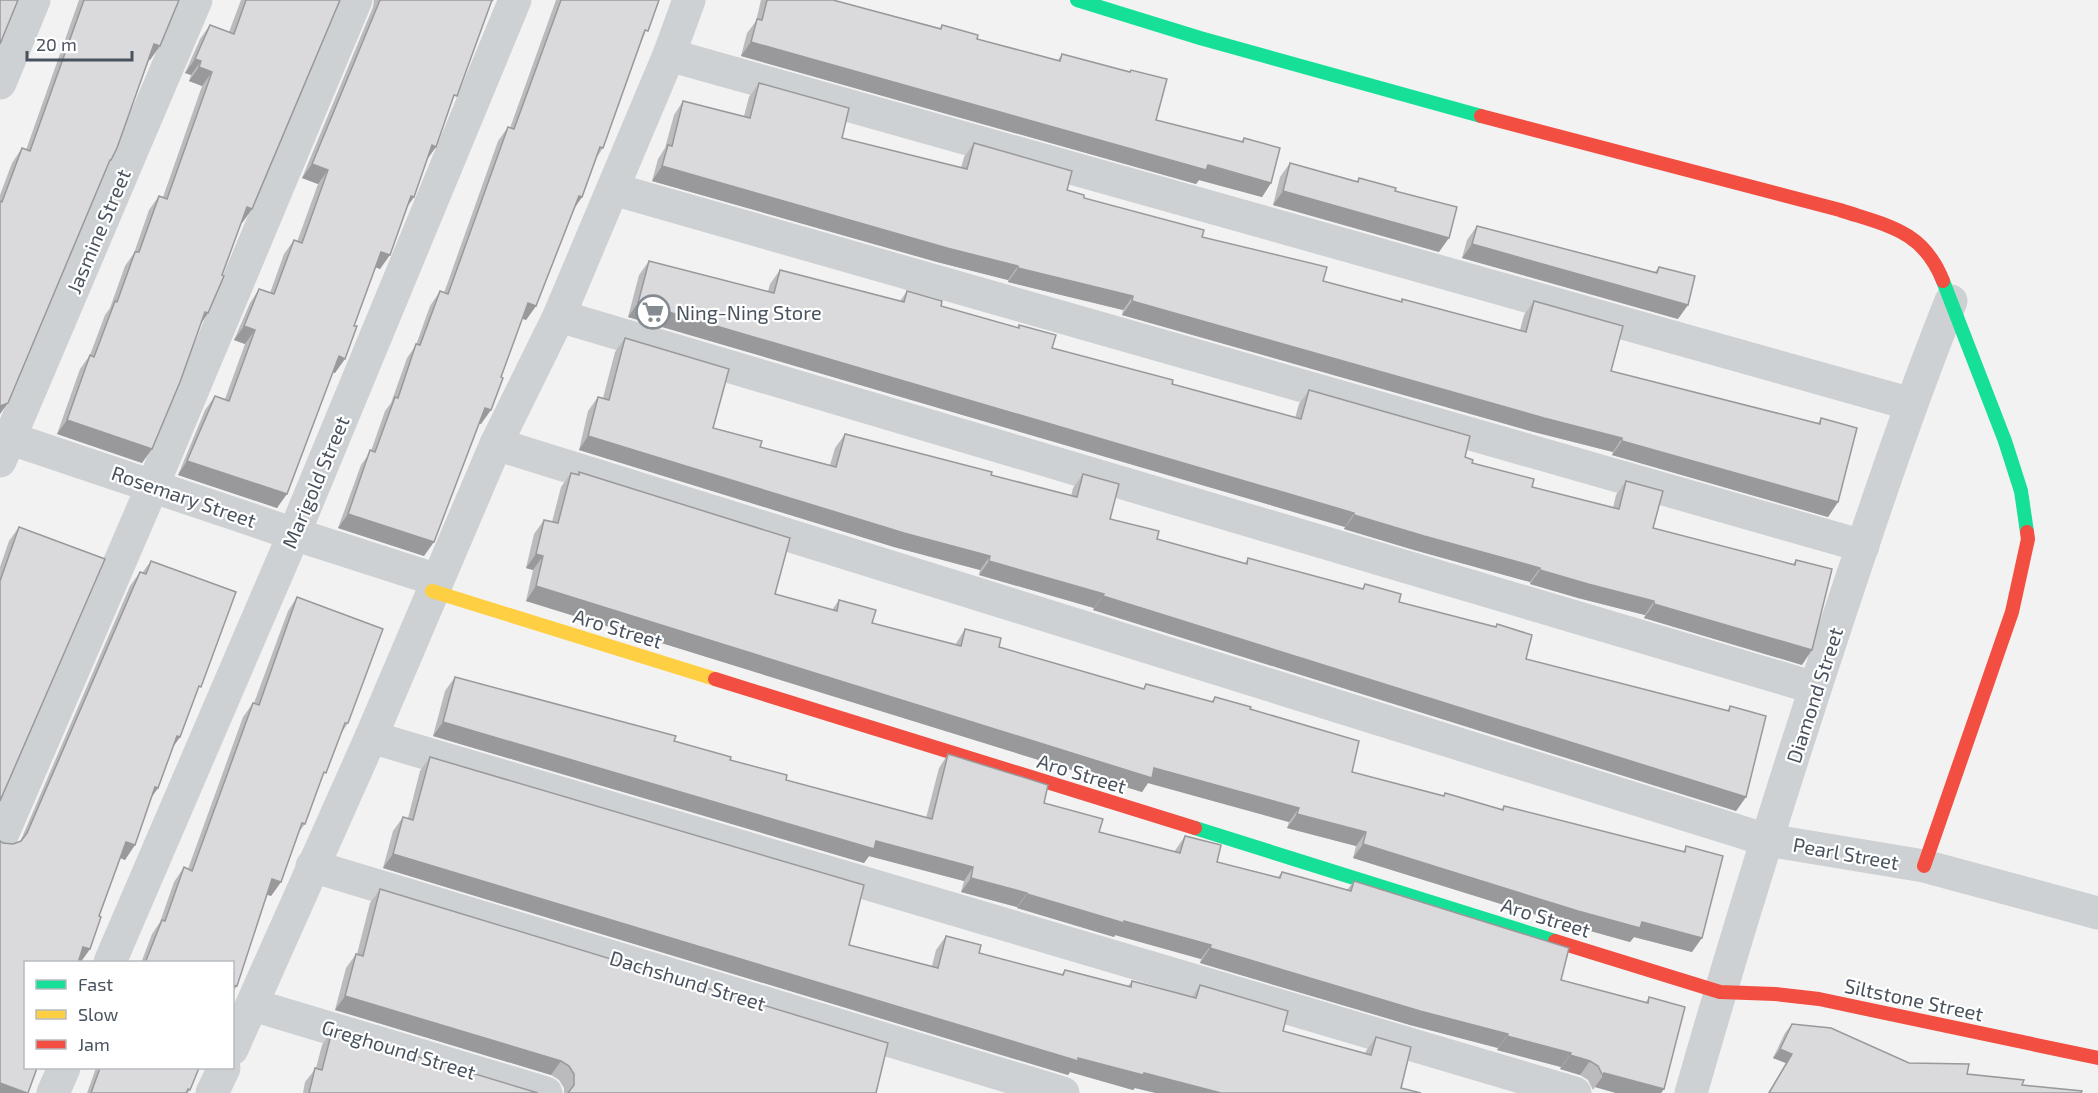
<svg xmlns="http://www.w3.org/2000/svg" width="2098" height="1093" font-family="'Exo 2',sans-serif">
<style>
.lines{fill:none;stroke-linecap:round;stroke-linejoin:round}
.street{stroke:#ced1d3;stroke-width:33}
.fast{stroke:#16e098;stroke-width:14}
.slow{stroke:#ffcf43;stroke-width:14}
.jam{stroke:#f24e42;stroke-width:14}
.wall{fill:#bbbbbe}
.shaded-wall{fill:#99999b}
.building{fill:#dadadd;stroke:#99999b;stroke-width:1.5}
.labels{text-anchor:middle;dominant-baseline:central;stroke-width:4.5;stroke-linejoin:round;paint-order:stroke}
.street-label{font-size:20px;fill:#49535f;stroke:#fff}
.poi-label{font-size:20px;fill:#49535f;stroke:#fff;text-anchor:start}
</style>
<rect width="100%" height="100%" fill="#f3f2f2"/>
<g class="lines">
<g class="street">
<path d="M 669,55 L 1911,404"/>
<path d="M 0,83 L 34,0"/>
<path d="M 613,189 L 1863,546"/>
<path d="M 559,316 L 1815,688"/>
<path d="M 0,435 L 294,534 L 437,580"/>
<path d="M 496,444 L 1767,840 L 1924,866 L 2098,913"/>
<path d="M 0,461 L 196,0"/>
<path d="M 371,737 L 1575,1093"/>
<path d="M 0,840 L 153,485 L 356,0"/>
<path d="M 312,866 L 1063,1093"/>
<path d="M 110,962 L 294,534 L 515,0"/>
<path d="M 253,1005 L 546,1093"/>
<path d="M 232,1049 L 371,737 L 496,444 L 559,316 L 669,55 L 689,0"/>
<path d="M 53,1093 L 64,1068"/>
<path d="M 212,1093 L 224,1068"/>
<path d="M 1691,1093 C 1738,929 1789,766 1843,604 C 1877,502 1911,401 1951,301"/>
</g>
<g class="fast">
<path d="M 1077,0 L 1200,38 L 1481,116"/>
<path d="M 1943,281 L 2005,441 L 2021,491 L 2027,532"/>
<path d="M 1195,828 L 1555,941"/>
</g>
<path class="slow" d="M 432,591 L 715,679"/>
<g class="jam">
<path d="M 1481,116 L 1840,210 C 1888,226 1923,230 1943,281"/>
<path d="M 715,679 L 1195,828"/>
<path d="M 1924,866 L 2012,612 L 2028,539 L 2027,532"/>
<path d="M 1555,941 L 1720,992 L 1775,994 L 1819,999 L 2098,1058"/>
</g>
</g>
<g class="wall">
<path d="M 79,0 L 179,0 L 150,60 L 149,60 L 111,160 L 106,167 L 0,414 L 0,195 L 12,163 L 22,148 L 26,150 Z"/>
<path d="M 241,0 L 340,0 L 252,209 L 242,223 L 241,223 L 200,326 L 142,463 L 57,434 L 80,369 L 90,355 L 105,315 L 110,308 L 125,266 L 134,253 L 149,210 L 159,196 L 163,197 L 202,86 L 189,81 L 191,75 L 185,73 L 200,39 L 210,25 L 229,32 Z"/>
<path d="M 374,0 L 494,0 L 492,2 L 491,2 L 450,106 L 428,158 L 414,197 L 407,207 L 380,269 L 376,267 L 335,373 L 333,372 L 277,508 L 178,475 L 205,410 L 215,396 L 225,399 L 245,344 L 234,340 L 250,303 L 259,289 L 270,293 L 284,254 L 294,240 L 297,242 L 318,184 L 302,178 L 373,7 Z"/>
<path d="M 556,0 L 659,0 L 642,40 L 603,148 L 597,157 L 582,197 L 574,209 L 536,306 L 526,320 L 522,318 L 481,424 L 479,423 L 424,556 L 338,528 L 361,465 L 371,451 L 385,411 L 391,403 L 407,358 L 416,345 L 430,306 L 440,291 L 444,293 L 498,141 L 508,127 L 510,128 Z"/>
<path d="M 761,0 L 833,0 L 940,28 L 942,25 L 977,39 L 1058,60 L 1062,54 L 1129,72 L 1131,70 L 1156,120 L 1241,142 L 1244,138 L 1271,183 L 1262,197 L 1199,180 L 1196,184 L 741,56 L 747,33 L 756,21 Z"/>
<path d="M 759,83 L 842,138 L 961,168 L 964,157 L 974,143 L 1084,198 L 1202,237 L 1323,281 L 1401,302 L 1402,299 L 1520,330 L 1524,315 L 1534,301 L 1611,371 L 1818,423 L 1821,418 L 1838,502 L 1828,517 L 1612,455 L 1613,452 L 1534,432 L 1122,315 L 1123,310 L 1008,282 L 1008,280 L 937,262 L 652,181 L 658,159 L 665,148 L 674,115 L 683,101 L 744,116 L 749,97 Z"/>
<path d="M 1290,163 L 1357,181 L 1359,178 L 1395,191 L 1439,252 L 1273,205 L 1280,177 Z"/>
<path d="M 1477,226 L 1655,272 L 1659,267 L 1678,319 L 1462,258 L 1467,240 Z"/>
<path d="M 649,261 L 768,291 L 770,284 L 780,270 L 900,301 L 907,291 L 941,306 L 1018,328 L 1019,325 L 1052,348 L 1172,384 L 1295,418 L 1299,404 L 1309,390 L 1465,457 L 1472,463 L 1532,487 L 1613,508 L 1616,495 L 1626,481 L 1653,528 L 1793,564 L 1796,560 L 1802,665 L 1644,618 L 1645,615 L 1578,598 L 1530,584 L 1530,582 L 1414,550 L 1344,529 L 1345,527 L 628,317 L 639,275 Z"/>
<path d="M 625,338 L 713,428 L 760,447 L 830,465 L 835,448 L 845,434 L 991,475 L 1071,496 L 1073,488 L 1083,474 L 1110,519 L 1157,539 L 1245,563 L 1248,558 L 1362,589 L 1365,584 L 1399,602 L 1495,627 L 1497,624 L 1526,659 L 1727,711 L 1730,706 L 1746,797 L 1736,811 L 1093,610 L 1094,608 L 979,575 L 980,570 L 894,547 L 579,450 L 588,411 L 598,397 L 603,398 L 615,352 Z"/>
<path d="M 579,472 L 775,594 L 832,610 L 839,600 L 872,623 L 955,645 L 965,629 L 999,647 L 1143,689 L 1146,684 L 1211,702 L 1215,697 L 1250,709 L 1352,772 L 1443,796 L 1445,793 L 1502,809 L 1504,806 L 1683,852 L 1686,846 L 1692,952 L 1634,937 L 1630,942 L 1569,925 L 1353,858 L 1356,846 L 1287,828 L 1289,822 L 1148,783 L 1142,792 L 526,601 L 533,570 L 526,568 L 534,534 L 544,520 L 552,522 L 561,487 L 571,473 L 578,474 Z"/>
<path d="M 19,527 L 0,801 L 0,567 L 9,541 Z"/>
<path d="M 151,561 L 195,696 L 180,737 L 173,747 L 158,788 L 151,798 L 125,860 L 120,858 L 99,916 L 90,949 L 80,963 L 26,963 L 3,843 L 13,844 L 20,842 L 130,586 L 140,572 L 142,573 Z"/>
<path d="M 297,597 L 348,723 L 342,732 L 320,782 L 305,824 L 298,833 L 281,882 L 271,896 L 267,894 L 232,963 L 141,963 L 152,934 L 160,922 L 174,882 L 184,867 L 188,869 L 243,717 L 253,703 L 254,703 L 288,611 Z"/>
<path d="M 455,677 L 674,741 L 730,760 L 786,780 L 926,818 L 939,768 L 948,754 L 1099,832 L 1174,852 L 1185,836 L 1217,862 L 1278,877 L 1282,872 L 1347,890 L 1354,881 L 1561,980 L 1646,1002 L 1649,997 L 1664,1089 L 1661,1093 L 1616,1093 L 1595,1087 L 1593,1090 L 1588,1080 L 1580,1075 L 1560,1069 L 1561,1067 L 1497,1050 L 1498,1048 L 1410,1025 L 1200,963 L 1201,959 L 1115,935 L 1114,937 L 1017,908 L 1017,907 L 961,892 L 964,881 L 869,856 L 864,863 L 433,736 L 445,691 Z"/>
<path d="M 430,757 L 849,945 L 932,966 L 936,950 L 946,936 L 979,953 L 1061,975 L 1065,970 L 1128,986 L 1132,981 L 1192,997 L 1200,985 L 1283,1031 L 1365,1054 L 1366,1051 L 1376,1037 L 1401,1088 L 1421,1093 L 1156,1093 L 1135,1088 L 1133,1090 L 1070,1072 L 1068,1075 L 383,868 L 393,831 L 403,817 L 408,818 L 420,771 Z"/>
<path d="M 380,889 L 876,1093 L 564,1093 L 564,1088 L 559,1080 L 551,1075 L 335,1010 L 346,968 L 356,954 L 357,954 L 370,903 Z"/>
<path d="M 1792,1024 L 1909,1063 L 2022,1085 L 2081,1093 L 1768,1093 L 1786,1063 L 1773,1058 L 1785,1033 Z"/>
<path d="M 332,1031 L 538,1093 L 303,1093 L 305,1082 L 316,1068 L 322,1045 Z"/>
<path d="M 96,1068 L 199,1068 L 190,1090 L 188,1093 L 87,1093 Z"/>
</g>
<g class="shaded-wall">
<path d="M 751,42 L 1271,183 L 1262,197 L 1199,180 L 1196,184 L 741,56 Z"/>
<path d="M 154,44 L 160,46 L 150,60 L 145,58 Z"/>
<path d="M 195,59 L 201,61 L 191,75 L 185,73 Z"/>
<path d="M 199,67 L 212,72 L 202,86 L 189,81 Z"/>
<path d="M 432,145 L 436,147 L 426,161 Z"/>
<path d="M 312,164 L 328,170 L 318,184 L 302,178 Z"/>
<path d="M 662,166 L 1018,266 L 1008,280 L 937,262 L 652,181 Z"/>
<path d="M 1283,191 L 1449,238 L 1439,252 L 1273,205 Z"/>
<path d="M 411,196 L 414,197 L 404,211 Z"/>
<path d="M 579,196 L 582,197 L 572,211 Z"/>
<path d="M 247,207 L 252,209 L 242,223 L 237,221 Z"/>
<path d="M 1472,244 L 1688,305 L 1678,319 L 1462,258 Z"/>
<path d="M 381,252 L 390,255 L 380,269 L 372,266 Z"/>
<path d="M 1018,268 L 1133,296 L 1123,310 L 1008,282 Z"/>
<path d="M 1132,301 L 1622,438 L 1613,452 L 1534,432 L 1122,315 Z"/>
<path d="M 528,303 L 536,306 L 526,320 L 518,317 Z"/>
<path d="M 638,303 L 1354,513 L 1345,527 L 628,317 Z"/>
<path d="M 205,312 L 208,313 L 199,327 Z"/>
<path d="M 244,326 L 255,330 L 245,344 L 234,340 Z"/>
<path d="M 339,356 L 345,359 L 335,373 L 329,371 Z"/>
<path d="M 8,403 L 0,414 L 0,406 Z"/>
<path d="M 485,408 L 491,410 L 481,424 L 475,422 Z"/>
<path d="M 67,420 L 152,449 L 142,463 L 57,434 Z"/>
<path d="M 588,436 L 990,556 L 980,570 L 894,547 L 579,450 Z"/>
<path d="M 1622,441 L 1838,502 L 1828,517 L 1612,455 Z"/>
<path d="M 187,461 L 287,494 L 277,508 L 178,475 Z"/>
<path d="M 348,514 L 434,542 L 424,556 L 338,528 Z"/>
<path d="M 1354,515 L 1540,568 L 1530,582 L 1414,550 L 1344,529 Z"/>
<path d="M 536,554 L 543,556 L 533,570 L 526,568 Z"/>
<path d="M 989,561 L 1104,594 L 1094,608 L 979,575 Z"/>
<path d="M 1540,570 L 1654,601 L 1645,615 L 1578,598 L 1530,584 Z"/>
<path d="M 536,586 L 1299,808 L 1289,822 L 1148,783 L 1142,792 L 526,601 Z"/>
<path d="M 1103,596 L 1746,797 L 1736,811 L 1093,610 Z"/>
<path d="M 1654,604 L 1812,650 L 1802,665 L 1644,618 Z"/>
<path d="M 443,722 L 876,841 L 973,867 L 964,881 L 869,856 L 864,863 L 433,736 Z"/>
<path d="M 177,736 L 180,737 L 170,751 Z"/>
<path d="M 155,787 L 158,788 L 148,802 Z"/>
<path d="M 1297,814 L 1366,832 L 1356,846 L 1287,828 Z"/>
<path d="M 126,842 L 135,845 L 125,860 L 116,856 Z"/>
<path d="M 1363,844 L 1642,922 L 1702,938 L 1692,952 L 1634,937 L 1630,942 L 1569,925 L 1353,858 Z"/>
<path d="M 393,854 L 1078,1058 L 1144,1073 L 1221,1093 L 1156,1093 L 1135,1088 L 1133,1090 L 1070,1072 L 1068,1075 L 383,868 Z"/>
<path d="M 971,878 L 1027,893 L 1017,907 L 961,892 Z"/>
<path d="M 272,879 L 281,882 L 271,896 L 262,893 Z"/>
<path d="M 1027,894 L 1211,945 L 1201,959 L 1115,935 L 1114,937 L 1017,908 Z"/>
<path d="M 83,947 L 90,949 L 80,963 L 78,963 Z"/>
<path d="M 1210,948 L 1508,1034 L 1498,1048 L 1410,1025 L 1200,963 Z"/>
<path d="M 232,985 L 237,986 L 232,992 Z"/>
<path d="M 345,996 L 561,1061 L 551,1075 L 335,1010 Z"/>
<path d="M 1507,1036 L 1571,1053 L 1561,1067 L 1497,1050 Z"/>
<path d="M 1780,1049 L 1792,1054 L 1786,1063 L 1773,1058 Z"/>
<path d="M 1570,1055 L 1590,1061 L 1580,1075 L 1560,1069 Z"/>
<path d="M 1604,1073 L 1664,1089 L 1661,1093 L 1616,1093 L 1595,1087 L 1603,1076 Z"/>
<path d="M 0,1083 L 27,1093 L 0,1093 Z"/>
</g>
<g class="building">
<path d="M 0,0 L 18,0 L 0,44 Z"/>
<path d="M 84,0 L 179,0 L 160,46 L 154,44 L 117,148 L 111,160 L 110,160 L 8,403 L 0,406 L 0,201 L 2,202 L 22,148 L 30,151 Z"/>
<path d="M 246,0 L 340,0 L 252,209 L 247,207 L 222,275 L 224,276 L 208,313 L 205,312 L 180,382 L 152,449 L 67,420 L 90,355 L 94,357 L 115,301 L 117,302 L 135,252 L 139,252 L 159,196 L 167,199 L 212,72 L 199,67 L 201,61 L 195,59 L 210,25 L 234,34 Z"/>
<path d="M 380,0 L 492,0 L 457,96 L 454,95 L 436,147 L 432,145 L 414,197 L 411,196 L 390,255 L 381,252 L 354,326 L 357,326 L 345,359 L 339,356 L 287,494 L 187,461 L 215,396 L 229,401 L 255,330 L 244,326 L 259,289 L 274,294 L 294,240 L 302,243 L 328,170 L 312,164 Z"/>
<path d="M 561,0 L 659,0 L 648,31 L 645,30 L 603,148 L 600,147 L 582,197 L 579,196 L 536,306 L 528,303 L 501,377 L 503,378 L 491,410 L 485,408 L 434,542 L 348,514 L 370,450 L 375,452 L 395,397 L 398,398 L 416,344 L 420,345 L 440,291 L 448,294 L 508,127 L 514,129 Z"/>
<path d="M 767,0 L 833,0 L 941,29 L 942,25 L 978,35 L 977,39 L 1060,61 L 1062,54 L 1130,72 L 1131,70 L 1167,79 L 1156,120 L 1243,142 L 1244,138 L 1280,148 L 1271,183 L 1208,165 L 1206,170 L 751,42 L 757,19 L 762,20 Z"/>
<path d="M 759,83 L 849,108 L 842,138 L 967,169 L 974,143 L 1072,171 L 1067,190 L 1084,195 L 1084,198 L 1204,230 L 1202,237 L 1327,267 L 1323,281 L 1402,302 L 1402,299 L 1526,332 L 1534,301 L 1623,326 L 1611,371 L 1820,424 L 1821,418 L 1857,428 L 1838,502 L 1622,441 L 1622,438 L 1544,418 L 1132,301 L 1133,296 L 1018,268 L 1018,266 L 947,248 L 662,166 L 668,145 L 672,146 L 683,101 L 750,118 Z"/>
<path d="M 1290,163 L 1358,182 L 1359,178 L 1396,188 L 1395,191 L 1457,207 L 1449,238 L 1283,191 Z"/>
<path d="M 1477,226 L 1657,273 L 1659,267 L 1695,276 L 1688,305 L 1472,244 Z"/>
<path d="M 649,261 L 774,293 L 780,270 L 904,302 L 907,291 L 942,301 L 941,306 L 1019,328 L 1019,325 L 1056,335 L 1052,348 L 1173,380 L 1172,384 L 1301,419 L 1309,390 L 1470,436 L 1465,457 L 1473,460 L 1472,463 L 1534,479 L 1532,487 L 1619,509 L 1626,481 L 1663,491 L 1653,528 L 1795,565 L 1796,560 L 1832,569 L 1812,650 L 1654,604 L 1654,601 L 1588,584 L 1540,570 L 1540,568 L 1424,536 L 1354,515 L 1354,513 L 638,303 Z"/>
<path d="M 625,338 L 729,369 L 713,428 L 762,441 L 760,447 L 836,467 L 845,434 L 992,472 L 991,475 L 1077,497 L 1083,474 L 1119,484 L 1110,519 L 1159,531 L 1157,539 L 1247,564 L 1248,558 L 1363,589 L 1365,584 L 1401,594 L 1399,602 L 1496,627 L 1497,624 L 1532,635 L 1526,659 L 1729,711 L 1730,706 L 1766,716 L 1746,797 L 1103,596 L 1104,594 L 989,561 L 990,556 L 904,533 L 588,436 L 598,397 L 609,400 Z"/>
<path d="M 579,472 L 790,538 L 775,594 L 837,611 L 839,600 L 876,610 L 872,623 L 961,646 L 965,629 L 1001,638 L 999,647 L 1144,689 L 1146,684 L 1213,702 L 1215,697 L 1251,707 L 1250,709 L 1359,741 L 1352,772 L 1444,796 L 1445,793 L 1503,810 L 1504,806 L 1685,852 L 1686,846 L 1723,856 L 1702,938 L 1642,922 L 1640,928 L 1578,911 L 1363,844 L 1366,832 L 1297,814 L 1299,808 L 1154,768 L 1152,778 L 536,586 L 543,556 L 536,554 L 544,520 L 558,523 L 571,473 L 579,475 Z"/>
<path d="M 19,527 L 105,559 L 0,801 L 0,581 Z"/>
<path d="M 151,561 L 236,592 L 201,687 L 199,686 L 180,737 L 177,736 L 158,788 L 155,787 L 135,845 L 126,842 L 99,916 L 101,917 L 90,949 L 83,947 L 78,963 L 26,963 L 26,1068 L 37,1068 L 28,1093 L 27,1093 L 0,1083 L 0,841 L 3,843 L 13,844 L 21,841 L 27,833 L 140,572 L 146,574 Z"/>
<path d="M 297,597 L 383,629 L 348,723 L 345,723 L 326,773 L 324,772 L 305,824 L 302,823 L 281,882 L 272,879 L 237,986 L 232,985 L 232,963 L 145,963 L 162,920 L 165,921 L 184,867 L 192,871 L 253,703 L 259,705 Z"/>
<path d="M 455,677 L 676,736 L 674,741 L 731,757 L 730,760 L 787,775 L 786,780 L 932,819 L 948,754 L 1048,785 L 1044,803 L 1103,819 L 1099,832 L 1180,853 L 1185,836 L 1221,845 L 1217,862 L 1280,878 L 1282,872 L 1351,891 L 1354,881 L 1569,948 L 1561,980 L 1648,1003 L 1649,997 L 1685,1007 L 1664,1089 L 1604,1073 L 1603,1076 L 1598,1066 L 1590,1061 L 1570,1055 L 1571,1053 L 1507,1036 L 1508,1034 L 1420,1011 L 1210,948 L 1211,945 L 1124,921 L 1124,923 L 1027,894 L 1027,893 L 971,878 L 973,867 L 876,841 L 874,849 L 443,722 Z"/>
<path d="M 430,757 L 864,885 L 849,945 L 938,968 L 946,936 L 981,945 L 979,953 L 1063,975 L 1065,970 L 1131,987 L 1132,981 L 1196,998 L 1200,985 L 1288,1011 L 1283,1031 L 1371,1055 L 1376,1037 L 1411,1047 L 1401,1088 L 1421,1093 L 1221,1093 L 1144,1073 L 1143,1075 L 1078,1058 L 1078,1061 L 393,854 L 403,817 L 413,820 Z"/>
<path d="M 380,889 L 888,1043 L 876,1093 L 568,1093 L 574,1085 L 574,1074 L 569,1066 L 561,1061 L 345,996 L 356,954 L 363,956 Z"/>
<path d="M 1792,1024 L 1831,1028 L 1909,1063 L 1969,1064 L 1967,1074 L 2024,1080 L 2022,1085 L 2082,1091 L 2081,1093 L 1769,1093 L 1792,1054 L 1780,1049 Z"/>
<path d="M 332,1031 L 538,1093 L 309,1093 L 315,1068 L 322,1070 Z"/>
<path d="M 100,1068 L 199,1068 L 190,1090 L 188,1089 L 186,1093 L 91,1093 Z"/>
</g>
<defs>
<g id="supermarket-ring" transform="scale(1.725)"><circle r="9.5" fill="#fff" stroke="#848b92" stroke-width="1.5"/><path d="M-6-5.5h2.5l.6 2H6L4.5 2H-2.5L-4.4-4H-6ZM-1.5 3.2a1.3 1.3 0 1 0 .1 0ZM3 3.2a1.3 1.3 0 1 0 .1 0Z" fill="#848b92"/></g>
</defs>
<g fill-rule="evenodd">
<use href="#supermarket-ring" x="653" y="312"/>
</g>
<g class="labels">
<g class="street-label">
<text transform="translate(98 231) rotate(-67)">Jasmine Street</text>
<text transform="translate(315 482) rotate(-67)">Marigold Street</text>
<text transform="translate(184 496) rotate(19)">Rosemary Street</text>
<text transform="translate(618 628) rotate(17)">Aro Street</text>
<text transform="translate(1814 695) rotate(-72)">Diamond Street</text>
<text transform="translate(1082 773) rotate(17)">Aro Street</text>
<text transform="translate(1846 853) rotate(10)">Pearl Street</text>
<text transform="translate(1546 917) rotate(17)">Aro Street</text>
<text transform="translate(688 980) rotate(17)">Dachshund Street</text>
<text transform="translate(1914 999) rotate(12)">Siltstone Street</text>
<text transform="translate(399 1049) rotate(17)">Greghound Street</text>
</g>
<g class="poi-label">
<text x="676" y="312">Ning-Ning Store</text>
</g>
</g>
<rect x="24" y="961" width="210" height="108" fill="#ffffff" stroke="#b6babf" stroke-width="1.5"/>
<rect x="36" y="980" width="30" height="9" fill="#16e098" stroke="#b6babf" stroke-width="1.5"/>
<text x="78" y="991" font-size="18" fill="#49535f">Fast</text>
<rect x="36" y="1010" width="30" height="9" fill="#ffcf43" stroke="#b6babf" stroke-width="1.5"/>
<text x="78" y="1021" font-size="18" fill="#49535f">Slow</text>
<rect x="36" y="1040" width="30" height="9" fill="#f24e42" stroke="#b6babf" stroke-width="1.5"/>
<text x="78" y="1051" font-size="18" fill="#49535f">Jam</text>
<path d="M27 51v9h105v-9" fill="none" stroke="#49535f" stroke-width="3"/>
<text x="36" y="51" font-size="18" fill="#49535f" stroke="#ffffff" stroke-width="4.5" paint-order="stroke">20 m</text>
</svg>
